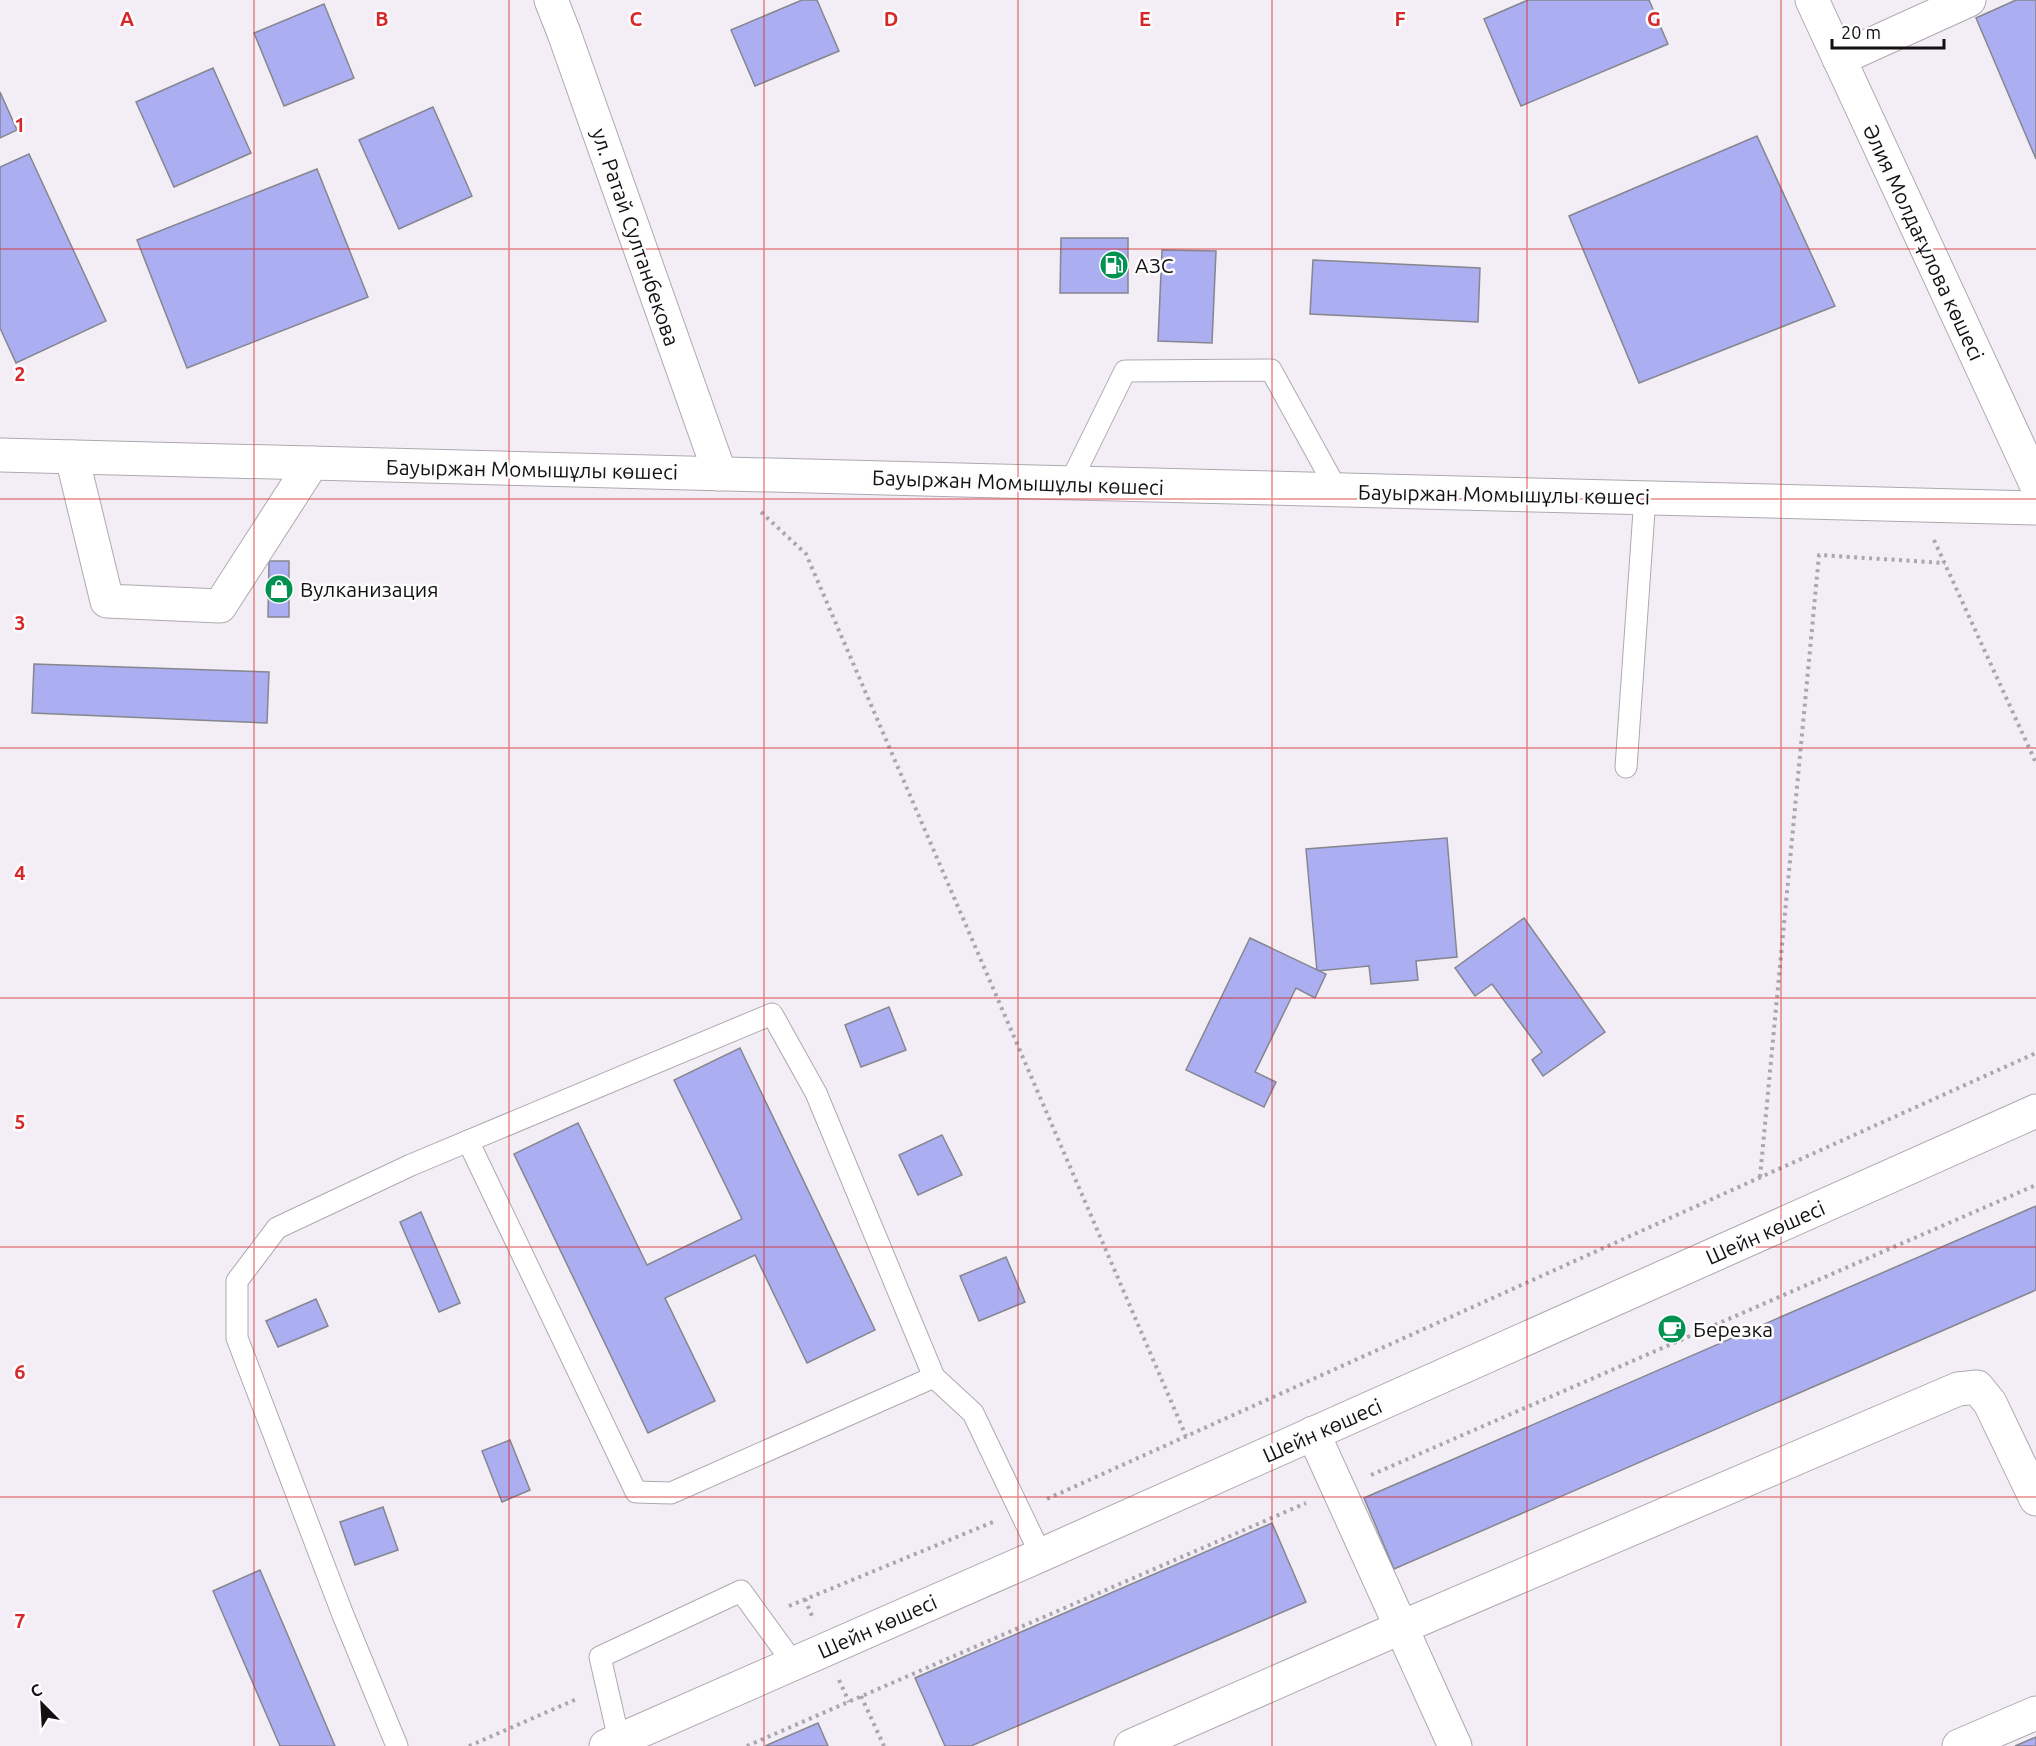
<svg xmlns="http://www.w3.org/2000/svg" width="2036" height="1746" font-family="Ubuntu,sans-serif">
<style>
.building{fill:#abaef1;stroke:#85868e;stroke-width:1.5}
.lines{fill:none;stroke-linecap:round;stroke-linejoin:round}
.service-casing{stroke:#aea9b0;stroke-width:23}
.minor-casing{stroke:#aea9b0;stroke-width:35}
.tertiary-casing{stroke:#aea9b0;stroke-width:35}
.path{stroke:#aaa6ad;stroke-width:4;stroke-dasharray:3 4.5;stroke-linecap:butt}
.service{stroke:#fff;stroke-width:21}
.minor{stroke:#fff;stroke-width:33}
.tertiary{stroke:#fff;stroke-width:33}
.grid{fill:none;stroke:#d62828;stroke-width:1.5;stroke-opacity:0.55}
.labels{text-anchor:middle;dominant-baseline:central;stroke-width:5;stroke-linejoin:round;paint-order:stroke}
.street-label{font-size:21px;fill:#121013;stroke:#fefdfe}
.poi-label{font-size:21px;fill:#121013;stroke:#fefdfe;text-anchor:start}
.grid-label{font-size:20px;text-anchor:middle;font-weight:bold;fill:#d62828;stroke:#fefdfe;stroke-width:5;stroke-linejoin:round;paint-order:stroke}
</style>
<rect width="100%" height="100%" fill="#f3eef6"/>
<g class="building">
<path d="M 802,0 L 817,0 L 839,51 L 755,86 L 731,30 Z"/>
<path d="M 1528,0 L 1649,0 L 1668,44 L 1521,106 L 1484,19 Z"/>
<path d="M 2016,0 L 2036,0 L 2036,159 L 1976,18 Z"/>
<path d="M 324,4 L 354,78 L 284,106 L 254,33 Z"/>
<path d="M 213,68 L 251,153 L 174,187 L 136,102 Z"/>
<path d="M 0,92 L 17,130 L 0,138 Z"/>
<path d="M 433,107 L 472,196 L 399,229 L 359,140 Z"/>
<path d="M 1757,136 L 1835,306 L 1639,383 L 1569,216 Z"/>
<path d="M 29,154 L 106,321 L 16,363 L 0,328 L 0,167 Z"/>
<path d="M 317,169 L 368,297 L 187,368 L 137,240 Z"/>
<path d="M 1061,238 L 1128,238 L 1128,293 L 1060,293 Z"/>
<path d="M 1162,250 L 1216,251 L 1212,343 L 1158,341 Z"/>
<path d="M 1313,260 L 1480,268 L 1478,322 L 1310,314 Z"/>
<path d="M 269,561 L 289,561 L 289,617 L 268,617 Z"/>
<path d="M 34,664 L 269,672 L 267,723 L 32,713 Z"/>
<path d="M 1447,838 L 1457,957 L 1416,961 L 1418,980 L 1371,984 L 1369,966 L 1317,971 L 1306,849 Z"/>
<path d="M 1524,918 L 1605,1032 L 1543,1076 L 1532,1060 L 1542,1052 L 1492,984 L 1475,996 L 1455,968 Z"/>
<path d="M 1250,938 L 1326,974 L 1315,998 L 1296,988 L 1255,1072 L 1276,1082 L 1264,1107 L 1186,1070 Z"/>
<path d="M 889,1007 L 906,1050 L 861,1067 L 845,1025 Z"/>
<path d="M 740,1048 L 875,1330 L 807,1363 L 755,1255 L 665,1298 L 715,1401 L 648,1433 L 514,1154 L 578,1123 L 647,1265 L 742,1219 L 674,1080 Z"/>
<path d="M 942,1135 L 962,1175 L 918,1195 L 899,1155 Z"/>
<path d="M 2036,1206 L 2036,1290 L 1394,1569 L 1364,1498 Z"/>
<path d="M 421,1212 L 460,1303 L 439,1312 L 400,1222 Z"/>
<path d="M 1006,1257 L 1025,1302 L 979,1321 L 960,1276 Z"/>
<path d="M 316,1299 L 328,1326 L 278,1347 L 266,1321 Z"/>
<path d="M 510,1440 L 530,1490 L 502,1502 L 482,1451 Z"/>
<path d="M 383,1507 L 398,1550 L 355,1565 L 340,1522 Z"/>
<path d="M 1272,1523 L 1306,1602 L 971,1746 L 945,1746 L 915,1678 Z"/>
<path d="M 260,1570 L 335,1746 L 280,1746 L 213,1591 Z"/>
<path d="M 818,1723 L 828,1746 L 765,1746 Z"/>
<path d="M 2036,1737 L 2036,1746 L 2015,1746 Z"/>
</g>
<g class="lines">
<g class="service-casing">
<g id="service">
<path d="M 1070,483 L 1125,371 L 1271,370 L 1337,490"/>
<path d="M 1626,767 L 1645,497"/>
<path d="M 468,1141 L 636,1492 L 671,1493 L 934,1377"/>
<path d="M 619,1740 L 600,1657 L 741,1591 L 794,1664"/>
<path d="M 397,1746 L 343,1615 L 237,1338 L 237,1281 L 277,1228 L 411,1165 L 772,1014 L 816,1093 L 934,1377 L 973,1413 L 1041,1555"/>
</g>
</g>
<g class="minor-casing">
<g id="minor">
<path d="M 551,0 L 564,33 L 720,474"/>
<path d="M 1839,59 L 1969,0"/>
<path d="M 72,457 L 107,601 L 220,606 L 312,463"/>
<path d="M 1313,1433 L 1455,1746"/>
<path d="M 606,1746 L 1041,1555 L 2036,1111"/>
<path d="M 1131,1746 L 1402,1627 L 1958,1389 L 1977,1387 L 1990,1403 L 2036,1499"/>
<path d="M 1959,1746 L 2036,1713"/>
</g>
</g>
<g class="tertiary-casing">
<g id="tertiary">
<path d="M 1812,0 L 2036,484"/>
<path d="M 0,455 L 2036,508"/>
</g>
</g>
<g class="path">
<path d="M 761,512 L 806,554 L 1186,1436"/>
<path d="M 1934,540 L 2036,763"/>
<path d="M 1760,1177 L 1819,555 L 1945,563"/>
<path d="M 1371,1475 L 2036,1185"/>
<path d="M 1047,1499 L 2036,1053"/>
<path d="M 805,1599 L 812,1616"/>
<path d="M 789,1606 L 993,1522"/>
<path d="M 839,1680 L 849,1702"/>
<path d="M 861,1696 L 884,1746"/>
<path d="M 469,1746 L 579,1698"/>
<path d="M 747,1746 L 1306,1503"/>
</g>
<use href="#service" class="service"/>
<use href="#minor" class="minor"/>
<use href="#tertiary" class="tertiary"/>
</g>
<path class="grid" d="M 254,0 L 254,1746M 509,0 L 509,1746M 764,0 L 764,1746M 1018,0 L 1018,1746M 1272,0 L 1272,1746M 1527,0 L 1527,1746M 1781,0 L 1781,1746M 0,249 L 2036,249M 0,499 L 2036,499M 0,748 L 2036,748M 0,998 L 2036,998M 0,1247 L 2036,1247M 0,1497 L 2036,1497"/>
<defs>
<g id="fuel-disc" transform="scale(1.5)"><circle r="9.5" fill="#019252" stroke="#fefdfe"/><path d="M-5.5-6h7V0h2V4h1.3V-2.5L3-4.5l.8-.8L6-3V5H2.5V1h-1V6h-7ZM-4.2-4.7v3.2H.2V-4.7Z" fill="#fff"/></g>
<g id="shop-disc" transform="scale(1.5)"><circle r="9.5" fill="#019252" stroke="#fefdfe"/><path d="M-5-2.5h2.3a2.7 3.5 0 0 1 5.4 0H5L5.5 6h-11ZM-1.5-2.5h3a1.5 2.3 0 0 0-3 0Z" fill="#fff"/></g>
<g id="cafe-disc" transform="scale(1.5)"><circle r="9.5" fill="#019252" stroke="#fefdfe"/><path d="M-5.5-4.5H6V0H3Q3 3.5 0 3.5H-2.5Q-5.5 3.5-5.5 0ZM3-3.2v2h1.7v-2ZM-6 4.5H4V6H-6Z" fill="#fff"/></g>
</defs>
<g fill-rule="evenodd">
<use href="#fuel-disc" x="1114" y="265"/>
<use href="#shop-disc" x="279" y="589"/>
<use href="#cafe-disc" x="1672" y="1329"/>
</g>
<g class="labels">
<g class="street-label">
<text transform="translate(636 237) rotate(71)">ул. Ратай Султанбекова</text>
<text transform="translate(1924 242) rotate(65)">Әлия Молдағұлова көшесі</text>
<text transform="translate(532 469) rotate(1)">Бауыржан Момышұлы көшесі</text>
<text transform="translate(1018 482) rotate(2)">Бауыржан Момышұлы көшесі</text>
<text transform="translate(1504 494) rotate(1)">Бауыржан Момышұлы көшесі</text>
<text transform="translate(1765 1232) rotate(-24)">Шейн көшесі</text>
<text transform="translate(1322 1430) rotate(-24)">Шейн көшесі</text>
<text transform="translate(877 1626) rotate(-24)">Шейн көшесі</text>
</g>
<g class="poi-label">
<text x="1135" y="265">АЗС</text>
<text x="300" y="589">Вулканизация</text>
<text x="1693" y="1329">Березка</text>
</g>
</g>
<g class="grid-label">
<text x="127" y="26">A</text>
<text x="382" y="26">B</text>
<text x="636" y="26">C</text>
<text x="891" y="26">D</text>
<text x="1145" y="26">E</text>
<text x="1400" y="26">F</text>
<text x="1654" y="26">G</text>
<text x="20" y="132">1</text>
<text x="20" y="381">2</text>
<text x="20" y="630">3</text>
<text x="20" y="880">4</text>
<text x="20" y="1129">5</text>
<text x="20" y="1379">6</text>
<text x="20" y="1628">7</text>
</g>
<g transform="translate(42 1704) rotate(336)" stroke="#fefdfe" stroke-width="4.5" paint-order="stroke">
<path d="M0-4.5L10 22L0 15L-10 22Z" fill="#121013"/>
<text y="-9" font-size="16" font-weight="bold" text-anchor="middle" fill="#121013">С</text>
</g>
<path d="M1832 39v9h112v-9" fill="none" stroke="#121013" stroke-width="3"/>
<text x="1841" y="39" font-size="18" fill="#121013" stroke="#fefdfe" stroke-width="4.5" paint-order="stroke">20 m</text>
</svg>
